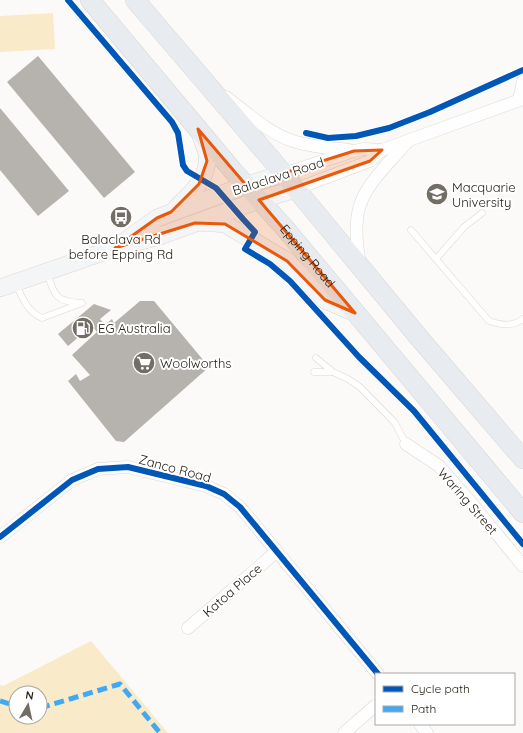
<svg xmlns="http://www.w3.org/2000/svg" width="523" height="733" font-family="Quicksand,sans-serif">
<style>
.green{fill:#f9eac9;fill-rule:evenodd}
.building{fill:#b6b2ad}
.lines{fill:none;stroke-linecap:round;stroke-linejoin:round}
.service-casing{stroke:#dad7d1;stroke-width:7}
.minor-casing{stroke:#dad7d1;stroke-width:13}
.secondary-casing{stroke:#dad7d1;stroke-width:18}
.primary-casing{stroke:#d7d6d3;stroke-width:20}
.service{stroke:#fffefe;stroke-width:6}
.minor{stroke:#fffefe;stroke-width:12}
.secondary{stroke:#f4f5f7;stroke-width:17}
.primary{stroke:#e8ecf1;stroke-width:19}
.quiet{stroke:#3fa9f5;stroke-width:5;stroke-dasharray:10 5;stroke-linecap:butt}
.cycleway-casing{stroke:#fff;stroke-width:8}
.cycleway{stroke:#0057b8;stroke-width:6}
.marked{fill:#e8590c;fill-opacity:0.2;stroke:#e8590c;stroke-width:3;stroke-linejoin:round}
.labels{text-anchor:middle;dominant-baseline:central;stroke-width:4;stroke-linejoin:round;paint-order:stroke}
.street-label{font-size:13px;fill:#272218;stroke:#fff}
.poi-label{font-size:13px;fill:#272218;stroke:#fff;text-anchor:start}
</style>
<rect width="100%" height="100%" fill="#fcfaf8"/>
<g class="green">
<path d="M 53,13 L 55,49 L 0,52 L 0,16 Z"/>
<path d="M 91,641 L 168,733 L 0,733 L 0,685 L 3,686 ZM 16,693 L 40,693 L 40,717 L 16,717 Z"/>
</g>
<g class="building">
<path d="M 38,56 L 135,172 L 104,198 L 7,82 Z"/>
<path d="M 0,108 L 69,191 L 38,216 L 0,170 Z"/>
<path d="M 140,301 L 154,301 L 209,367 L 124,442 L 116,441 L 68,381 L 76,374 L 80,381 L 90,375 L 72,355 L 97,332 L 92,326 L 68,346 L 58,334 L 94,304 L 111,310 L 100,319 L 105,325 L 112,319 L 114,323 Z"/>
</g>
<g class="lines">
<g class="service-casing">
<g id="service">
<path d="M 411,230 L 489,321 C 501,325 512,327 523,319"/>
<path d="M 436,259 L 464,227 L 482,213"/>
<path d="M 47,273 C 55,295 54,301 80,303"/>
<path d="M 16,284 C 22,298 28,312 42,318 L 82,303"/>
<path d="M 316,358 L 333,372 L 348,379 L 360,387 L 395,423 L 406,444"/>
<path d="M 314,372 L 333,372"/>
</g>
</g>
<g class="minor-casing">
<g id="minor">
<path d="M 226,97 C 246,112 268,133 293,141 C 311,147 330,148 349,150"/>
<path d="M 519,100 L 523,81"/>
<path d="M 283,174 L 354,151 L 364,149 L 382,150 L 523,99"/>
<path d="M 296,189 L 370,161 L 382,150"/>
<path d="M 360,263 C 347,198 369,186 408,141"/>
<path d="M 406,444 L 439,466 L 469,500 L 523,566"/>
<path d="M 0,537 L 72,480 L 98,469 L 128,467 L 206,486 L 224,494 L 240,507 L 378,674"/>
<path d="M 188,628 L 276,552"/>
<path d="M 420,724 L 427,733"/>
<path d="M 344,733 L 376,705"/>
</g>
</g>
<g class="secondary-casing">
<g id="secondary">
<path d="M 176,208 C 191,194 210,177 207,154 C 205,147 202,140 200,133"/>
<path d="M 203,223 L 214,223 L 225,224 L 287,261 L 325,300 L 355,313"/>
<path d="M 125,241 L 157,218 L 246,185 L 283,174"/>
<path d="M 0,288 L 115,248 L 160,236 L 259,200 L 296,189"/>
</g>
</g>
<g class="primary-casing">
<g id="primary">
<path id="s1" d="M 90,0 L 234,172 L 283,226 L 523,513"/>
<path d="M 135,0 L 272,160 L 421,340 L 523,459"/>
</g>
</g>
<use href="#service" class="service"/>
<use href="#minor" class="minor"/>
<use href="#secondary" class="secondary"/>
<use href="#primary" class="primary"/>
<g class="quiet">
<path d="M 0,701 L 16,706"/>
<path d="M 40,708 L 120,684 L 160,733"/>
</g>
<g class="cycleway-casing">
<g id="cycleway">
<path d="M 68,0 L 172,122 L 178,133 L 183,165 L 187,171 L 216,188 L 243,219 L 255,232 L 245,249 L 270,264 L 290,281 L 359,357 L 414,411 L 523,544"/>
<path d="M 306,133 L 328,138 L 356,136 L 389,128 L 430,112 L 523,70"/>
<path d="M 0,537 L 72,480 L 98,469 L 128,467 L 206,486 L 224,494 L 240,507 L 378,674"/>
</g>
</g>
<use href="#cycleway" class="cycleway"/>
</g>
<path class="marked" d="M 198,129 L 246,185 L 354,151 L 382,150 L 370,161 L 259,200 L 355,313 L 325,300 L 287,261 L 225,224 L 195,223 L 115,248 L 157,218 L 171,212 L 199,184 L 207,161 Z"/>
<defs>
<g id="university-disc" transform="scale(1.15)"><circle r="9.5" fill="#726e66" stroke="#fff"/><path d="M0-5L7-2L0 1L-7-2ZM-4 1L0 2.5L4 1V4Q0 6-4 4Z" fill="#fff"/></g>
<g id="bus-disc" transform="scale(1.15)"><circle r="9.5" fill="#726e66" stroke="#fff"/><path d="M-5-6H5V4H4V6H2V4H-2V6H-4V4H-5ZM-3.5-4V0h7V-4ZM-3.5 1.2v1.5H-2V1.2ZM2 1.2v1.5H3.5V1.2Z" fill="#fff"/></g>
<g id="fuel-disc" transform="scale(1.15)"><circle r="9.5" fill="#726e66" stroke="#fff"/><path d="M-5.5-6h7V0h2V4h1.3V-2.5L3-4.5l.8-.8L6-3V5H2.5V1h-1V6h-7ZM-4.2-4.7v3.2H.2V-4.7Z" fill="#fff"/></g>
<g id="supermarket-disc" transform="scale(1.15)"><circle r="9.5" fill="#726e66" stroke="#fff"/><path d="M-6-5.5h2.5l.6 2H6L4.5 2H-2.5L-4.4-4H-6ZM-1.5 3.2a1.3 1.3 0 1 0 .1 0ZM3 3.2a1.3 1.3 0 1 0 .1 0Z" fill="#fff"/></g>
</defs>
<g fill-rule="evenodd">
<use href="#university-disc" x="437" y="194"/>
<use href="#bus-disc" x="121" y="217"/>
<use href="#fuel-disc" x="83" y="328"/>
<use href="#supermarket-disc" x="144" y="363"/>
</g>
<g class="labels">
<g class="street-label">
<text transform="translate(278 176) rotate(-18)">Balaclava Road</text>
<text stroke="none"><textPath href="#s1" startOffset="336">Epping Road</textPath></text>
<text transform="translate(175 468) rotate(15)">Zanco Road</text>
<text transform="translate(468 501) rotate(49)">Waring Street</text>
<text transform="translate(232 590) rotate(-41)">Katoa Place</text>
</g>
<g class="poi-label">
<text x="452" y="187">Macquarie<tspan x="452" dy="15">University</tspan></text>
<text x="121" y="239" text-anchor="middle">Balaclava Rd<tspan x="121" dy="15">before Epping Rd</tspan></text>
<text x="98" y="328">EG Australia</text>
<text x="160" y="363">Woolworths</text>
</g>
</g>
<rect x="375" y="673" width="140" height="52" fill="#ffffff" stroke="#a9a7a3"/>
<rect x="383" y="686" width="20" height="6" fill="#0057b8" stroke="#a9a7a3"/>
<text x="411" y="693" font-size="12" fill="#272218">Cycle path</text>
<rect x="383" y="706" width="20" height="6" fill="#3fa9f5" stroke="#a9a7a3"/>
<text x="411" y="713" font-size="12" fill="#272218">Path</text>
<g transform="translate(28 705) rotate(9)"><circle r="19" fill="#ffffff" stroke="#a9a7a3"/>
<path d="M0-3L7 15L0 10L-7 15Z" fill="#726e66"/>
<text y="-6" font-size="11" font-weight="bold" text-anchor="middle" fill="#272218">N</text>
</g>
</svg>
